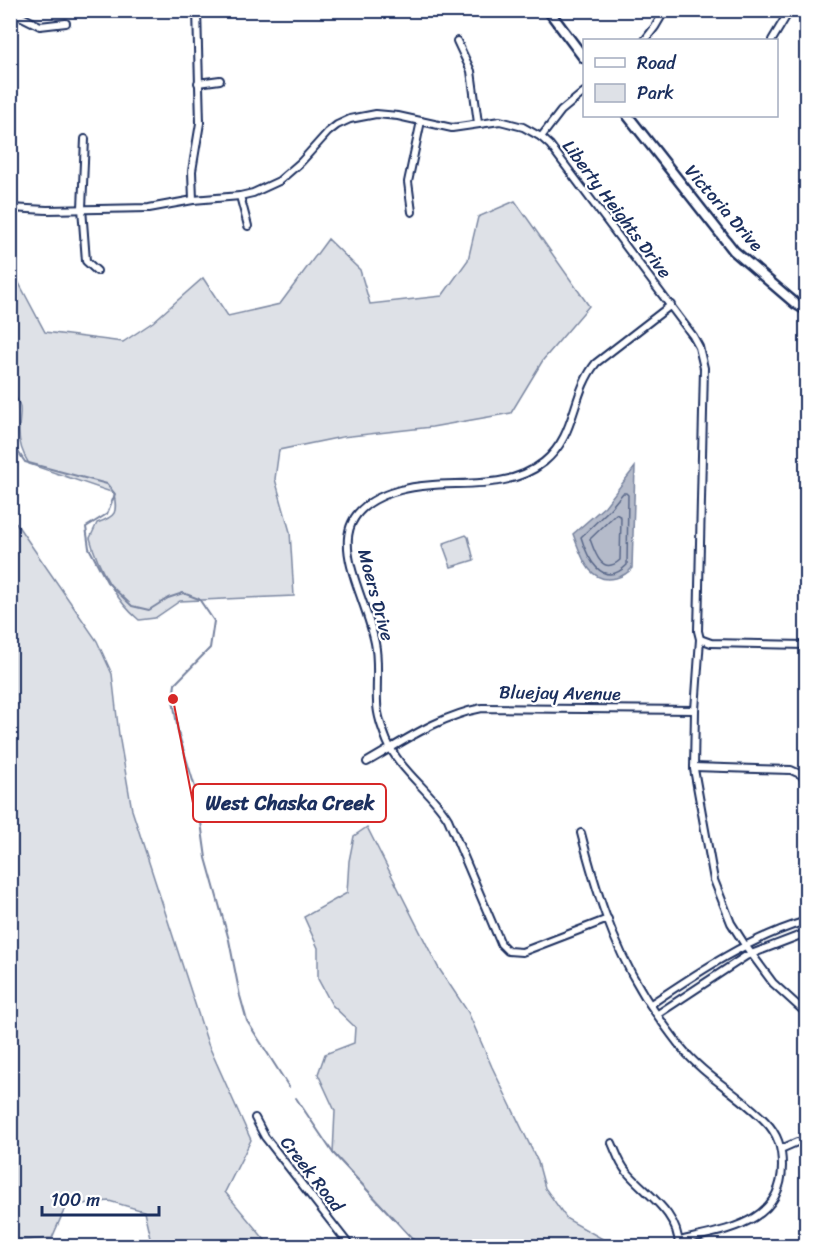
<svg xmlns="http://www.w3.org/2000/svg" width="817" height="1257" font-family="Sriracha,sans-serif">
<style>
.green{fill:#dee1e7;stroke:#7c88a2;stroke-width:1.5}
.water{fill:#b5bbca;stroke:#77839f;stroke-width:1.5}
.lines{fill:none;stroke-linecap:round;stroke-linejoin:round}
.shore{stroke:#596789;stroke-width:1.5}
.stream{stroke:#77839f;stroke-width:2}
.street-casing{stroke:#1b2f5e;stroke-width:10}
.secondary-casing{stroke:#1b2f5e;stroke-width:13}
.street{stroke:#fff;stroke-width:6}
.secondary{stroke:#fff;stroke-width:8}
.labels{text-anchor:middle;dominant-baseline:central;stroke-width:4.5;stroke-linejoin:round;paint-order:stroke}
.street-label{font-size:18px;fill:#1b2f5e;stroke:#fff}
.leader{fill:none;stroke:#d62828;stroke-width:2}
.callout-dot{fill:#d62828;stroke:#fff;stroke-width:2}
.callout{fill:#fff;stroke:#d62828;stroke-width:2}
.callout-label{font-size:20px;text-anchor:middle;font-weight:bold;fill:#1b2f5e}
</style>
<rect width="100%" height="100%" fill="#fff"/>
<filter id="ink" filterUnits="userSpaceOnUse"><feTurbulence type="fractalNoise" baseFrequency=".0167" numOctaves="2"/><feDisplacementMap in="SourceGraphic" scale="12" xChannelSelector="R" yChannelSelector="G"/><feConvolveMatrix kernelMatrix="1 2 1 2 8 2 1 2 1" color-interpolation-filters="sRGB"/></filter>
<g filter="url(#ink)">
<g class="green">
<path d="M 515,201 L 589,306 L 543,360 L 511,413 L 432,427 L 342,437 L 279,450 L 275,479 L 290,532 L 294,596 L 180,601 L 155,618 L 139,620 C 117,602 97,566 90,538 L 97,523 C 117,516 117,513 114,493 L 29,464 C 23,454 19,444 19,433 C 18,418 26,404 11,393 L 11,268 L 45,332 L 123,342 L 153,322 L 203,278 L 228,316 L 280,304 L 328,239 L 360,270 L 370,304 L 442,296 L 468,260 L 478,217 Z"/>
<path d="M 11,516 L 97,641 L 112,674 L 119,735 L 132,810 L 208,1044 L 251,1140 L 225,1192 L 270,1246 L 152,1246 L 144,1211 L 109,1201 L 66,1206 L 52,1238 L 11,1241 L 10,1038 L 13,1035 L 10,1020 Z"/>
<path d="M 466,535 L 468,537 L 474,560 L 451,567 L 443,545 L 444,543 Z"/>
<path d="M 367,827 L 438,967 L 468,1012 L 492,1067 L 538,1162 L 545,1188 L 567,1219 L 615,1246 L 419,1246 L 333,1153 L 335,1111 L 318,1074 L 325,1054 L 354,1043 L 355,1027 L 332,1005 L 318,979 L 318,948 L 304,917 L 347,893 L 349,861 L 354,836 Z"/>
</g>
<path class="water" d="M 635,467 L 632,568 C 628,573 623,576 616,578 C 588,585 581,554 573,534 L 605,506 Z"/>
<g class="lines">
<g class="shore">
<path d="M 623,493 L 626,493 L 628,495 L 627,565 C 602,590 587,557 581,537 L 609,510 Z"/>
<path d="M 616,514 L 621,517 L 620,560 C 602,576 595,553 590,539 Z"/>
</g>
<g class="stream">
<path d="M 10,399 L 15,403 L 11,441 L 25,462 L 107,484 L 115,494 L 107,514 L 86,527 L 89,548 L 107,582 L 132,606 L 149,610 L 168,598 L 183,593 L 199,599 L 214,621 L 210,648 L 175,684 L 173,699 L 178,732 L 197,794 L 206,858 L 229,940 L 240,996 L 247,1021 L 289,1087"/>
<path d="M 296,1098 L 333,1153 L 419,1246"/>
</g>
<g class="street-casing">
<g id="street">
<path d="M 10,11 L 40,26 L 66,23"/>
<path d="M 645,40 L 655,27 L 665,10"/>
<path d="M 772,40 L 790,10"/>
<path d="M 457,41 L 471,71 L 478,123"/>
<path d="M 198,83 L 220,80"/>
<path d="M 541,137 L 561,111 L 584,92"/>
<path d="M 85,139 L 82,208 L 86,261 L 97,271"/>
<path d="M 240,196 L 248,226"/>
<path d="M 193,200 L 192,171 L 200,123 L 197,10"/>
<path d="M 10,208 L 47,210 L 149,208 L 193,200 L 240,196 L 253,193 L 279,181 L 301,162 L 328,132 L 337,125 L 350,119 L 376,114 L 398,116 L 452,128 L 500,121 L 523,127 L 541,137 L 550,145 L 693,336 L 699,347 L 704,368 L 698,631 L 700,639 L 695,710 L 482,708 C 439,716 404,741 367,762"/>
<path d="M 412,212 L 408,182 L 421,121"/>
<path d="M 700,639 L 711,643 L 806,645"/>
<path d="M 695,710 L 694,769 L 714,880 L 731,923 L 745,945 L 773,983 L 806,1013"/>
<path d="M 694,767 L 791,770 L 802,775 L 806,785"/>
<path d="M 581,833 C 595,887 612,943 641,990 C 651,1008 667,1029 680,1046 C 704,1076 739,1094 765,1121 C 778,1134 782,1148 782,1166 C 782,1225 723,1230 679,1241"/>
<path d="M 608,919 L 522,952 L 508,951 L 501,944 L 448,819 C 431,791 400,771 387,741 C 382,728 377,715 377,702 C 376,682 379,662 375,643 C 363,583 308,515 400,490 C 447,477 503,495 544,462 C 577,435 571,394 596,363 L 671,305"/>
<path d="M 651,1004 C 700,971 749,938 806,921"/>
<path d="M 658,1014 L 746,956 L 806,933"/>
<path d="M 255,1118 L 265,1137 L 350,1246"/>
<path d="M 612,1143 C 616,1152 620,1165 627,1172 C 647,1195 678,1212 679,1246"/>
<path d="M 781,1149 L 797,1142"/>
</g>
</g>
<g class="secondary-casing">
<g id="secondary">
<path d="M 548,10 L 584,58"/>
<path d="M 628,116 L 734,251 L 796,304 L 806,310"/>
</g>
</g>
<use href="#street" class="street"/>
<use href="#secondary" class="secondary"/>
</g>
</g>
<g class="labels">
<g class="street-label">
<text transform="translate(724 208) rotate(49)">Victoria Drive</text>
<text transform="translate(617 209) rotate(53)">Liberty Heights Drive</text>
<text transform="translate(376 595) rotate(75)">Moers Drive</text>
<text transform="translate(560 693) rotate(1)">Bluejay Avenue</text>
<text transform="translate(312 1174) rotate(52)">Creek Road</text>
</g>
</g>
<path class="leader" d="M173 699L193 803"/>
<circle class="callout-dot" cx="173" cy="699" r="6"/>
<rect class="callout" x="193" y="784" width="193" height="38" rx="6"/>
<g class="callout-label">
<text x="290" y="810">West Chaska Creek</text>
</g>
<rect width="817" height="1257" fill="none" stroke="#fff" stroke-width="36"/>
<rect x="18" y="18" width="781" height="1221" fill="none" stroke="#1b2f5e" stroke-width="2" filter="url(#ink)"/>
<rect x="583" y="39" width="195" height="78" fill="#ffffff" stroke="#a4acbf" stroke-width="1.5"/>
<rect x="595" y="58" width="30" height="9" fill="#ffffff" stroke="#a4acbf" stroke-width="1.5"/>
<text x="637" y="69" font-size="18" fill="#1b2f5e">Road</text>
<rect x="595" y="84" width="30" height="18" fill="#dee1e7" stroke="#a4acbf" stroke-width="1.5"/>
<text x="637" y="99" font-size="18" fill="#1b2f5e">Park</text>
<path d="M42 1206v9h117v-9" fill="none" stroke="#1b2f5e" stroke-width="3"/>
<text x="51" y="1206" font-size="18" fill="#1b2f5e" stroke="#ffffff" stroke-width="4.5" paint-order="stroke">100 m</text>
</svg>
